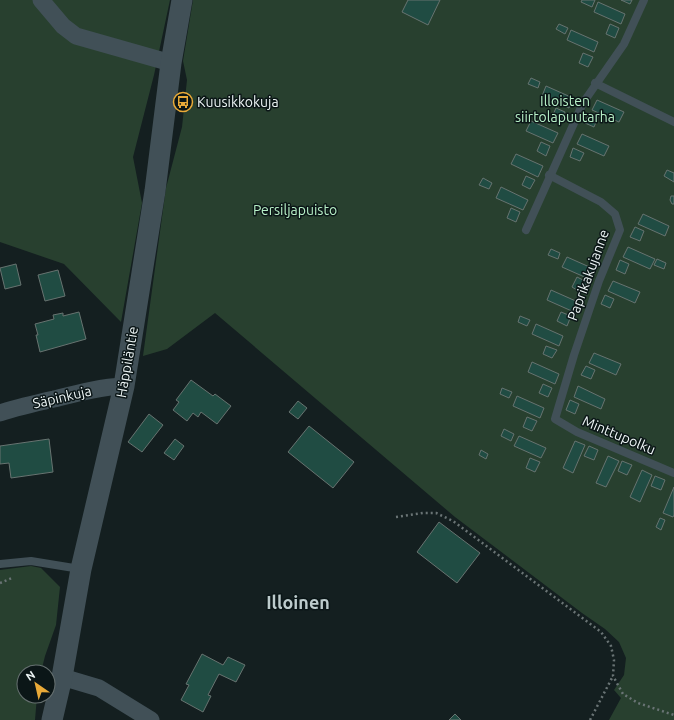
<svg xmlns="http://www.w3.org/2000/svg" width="674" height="720" font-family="Ubuntu,sans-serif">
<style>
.green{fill:#28402f}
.building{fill:#204c43;stroke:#677370}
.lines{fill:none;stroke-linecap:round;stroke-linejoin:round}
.path{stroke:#6a7475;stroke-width:2.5;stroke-dasharray:2 3;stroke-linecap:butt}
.service{stroke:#415057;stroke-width:8}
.minor{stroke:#415057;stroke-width:17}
.tertiary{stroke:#415057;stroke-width:21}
.labels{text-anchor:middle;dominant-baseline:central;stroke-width:3;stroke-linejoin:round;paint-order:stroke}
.park-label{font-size:14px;fill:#b7f0c7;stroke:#0b1617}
.poi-label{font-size:14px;fill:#eef6f6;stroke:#0b1617;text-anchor:start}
.street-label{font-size:14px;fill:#eef6f6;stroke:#0b1617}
.district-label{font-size:18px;font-weight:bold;fill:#bdcbcc;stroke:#0b1617}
</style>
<rect width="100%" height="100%" fill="#141f20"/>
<g class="green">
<path d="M 0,0 L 170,0 L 154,75 L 133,157 L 142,203 L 121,322 L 64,264 L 0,242 Z"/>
<path d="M 193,0 L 674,0 L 674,720 L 609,720 L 621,698 L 614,690 L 624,675 L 626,658 L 619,642 L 605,629 L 582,613 L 455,517 L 215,313 L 167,349 L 143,356 L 166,188 L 182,127 L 187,80 L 183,61 Z"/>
<path d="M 31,566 L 41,568 L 60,587 L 56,625 L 45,656 L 41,672 L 24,672 L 24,696 L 37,696 L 35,720 L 0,720 L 0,570 Z"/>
</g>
<g class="building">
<path d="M 408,0 L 440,0 L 428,25 L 402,12 Z"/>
<path d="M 582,0 L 595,0 L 592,7 L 581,2 Z"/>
<path d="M 621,0 L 632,0 L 630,4 Z"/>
<path d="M 598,2 L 625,14 L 621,24 L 594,12 Z"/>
<path d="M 559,24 L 568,28 L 565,34 L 556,29 Z"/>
<path d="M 610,24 L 619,28 L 615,38 L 606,34 Z"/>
<path d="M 571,30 L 598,42 L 594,52 L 567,40 Z"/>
<path d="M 583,53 L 593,57 L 588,67 L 579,63 Z"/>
<path d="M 531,78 L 540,82 L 538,88 L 528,84 Z"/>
<path d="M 546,86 L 573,98 L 569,108 L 542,96 Z"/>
<path d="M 597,100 L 624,112 L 619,122 L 592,110 Z"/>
<path d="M 556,108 L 565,112 L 561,121 L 552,117 Z"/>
<path d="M 589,113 L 598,117 L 594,127 L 585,123 Z"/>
<path d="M 531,121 L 558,133 L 553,143 L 526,131 Z"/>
<path d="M 582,134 L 609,146 L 604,156 L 577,144 Z"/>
<path d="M 541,142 L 550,146 L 546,156 L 537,151 Z"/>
<path d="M 573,148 L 584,153 L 580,161 L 570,157 Z"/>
<path d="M 516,154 L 543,166 L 538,177 L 511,164 Z"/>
<path d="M 667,170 L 674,173 L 674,182 L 664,176 Z"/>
<path d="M 526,176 L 535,180 L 530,189 L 522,185 Z"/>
<path d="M 483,178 L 492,183 L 489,189 L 479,185 Z"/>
<path d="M 501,187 L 528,200 L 523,210 L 496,198 Z"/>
<path d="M 671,196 L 674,196 L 674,204 L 672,204 L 670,200 Z"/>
<path d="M 511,208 L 520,212 L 516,222 L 507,218 Z"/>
<path d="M 643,214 L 669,226 L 665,236 L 638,224 Z"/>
<path d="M 635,227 L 644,231 L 640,241 L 630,237 Z"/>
<path d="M 628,247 L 655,259 L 650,269 L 623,257 Z"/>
<path d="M 551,249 L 560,253 L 558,259 L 548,255 Z"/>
<path d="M 567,257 L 594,269 L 589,279 L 562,267 Z"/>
<path d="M 657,259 L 666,263 L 664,269 L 654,265 Z"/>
<path d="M 620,260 L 629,264 L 625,274 L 616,270 Z"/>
<path d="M 16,264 L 21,285 L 5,289 L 0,268 Z"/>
<path d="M 58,270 L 65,296 L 45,301 L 38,275 Z"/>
<path d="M 577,277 L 587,282 L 586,285 L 585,285 L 582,291 L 580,292 L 572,287 Z"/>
<path d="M 613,281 L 640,292 L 635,303 L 608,291 Z"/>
<path d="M 551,290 L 578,302 L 574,312 L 547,300 Z"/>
<path d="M 605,295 L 614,299 L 610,308 L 601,304 Z"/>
<path d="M 79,312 L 86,339 L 40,352 L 36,335 L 38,335 L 35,324 L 54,319 L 53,315 L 63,313 L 63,316 Z"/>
<path d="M 561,312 L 571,316 L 567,326 L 557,321 Z"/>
<path d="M 520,316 L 530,320 L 527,326 L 518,322 Z"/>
<path d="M 536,324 L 563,336 L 559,346 L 532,334 Z"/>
<path d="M 546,346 L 557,350 L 552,358 L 543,354 Z"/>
<path d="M 594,353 L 621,364 L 616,375 L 589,363 Z"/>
<path d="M 532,362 L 559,374 L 555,384 L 528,372 Z"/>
<path d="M 586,366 L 595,370 L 591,379 L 581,375 Z"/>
<path d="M 191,380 L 213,396 L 215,394 L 231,406 L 217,424 L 201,412 L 198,417 L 193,413 L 187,421 L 173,410 L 179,402 L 176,400 Z"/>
<path d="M 543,384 L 552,388 L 548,397 L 539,393 Z"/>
<path d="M 578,386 L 605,399 L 601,409 L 574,397 Z"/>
<path d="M 502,388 L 512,392 L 509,398 L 500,394 Z"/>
<path d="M 517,396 L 544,408 L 540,418 L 513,406 Z"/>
<path d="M 570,400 L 579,404 L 575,414 L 566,410 Z"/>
<path d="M 298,401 L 307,408 L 298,419 L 289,412 Z"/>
<path d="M 149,414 L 163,425 L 142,452 L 128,442 Z"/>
<path d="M 527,417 L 537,421 L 532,431 L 523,427 Z"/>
<path d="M 309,426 L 354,462 L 333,488 L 288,452 Z"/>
<path d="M 504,429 L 514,434 L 511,441 L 501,436 Z"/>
<path d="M 519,436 L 546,448 L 541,458 L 514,446 Z"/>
<path d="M 49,439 L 53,472 L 11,478 L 9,463 L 0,464 L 0,446 Z"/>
<path d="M 175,439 L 184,446 L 174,460 L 164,453 Z"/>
<path d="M 575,441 L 585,445 L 573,473 L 563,468 Z"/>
<path d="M 589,446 L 598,450 L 594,460 L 584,456 Z"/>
<path d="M 481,450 L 488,454 L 486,459 L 479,455 Z"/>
<path d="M 608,456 L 619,461 L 606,487 L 596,483 Z"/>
<path d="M 530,458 L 540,462 L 535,472 L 526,468 Z"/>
<path d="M 622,461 L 632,465 L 627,475 L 618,471 Z"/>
<path d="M 642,470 L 652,475 L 640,502 L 630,497 Z"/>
<path d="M 655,476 L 665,480 L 661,490 L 651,486 Z"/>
<path d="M 674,487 L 674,515 L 673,517 L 663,513 Z"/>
<path d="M 660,518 L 665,520 L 661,530 L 656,527 Z"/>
<path d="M 439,522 L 480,553 L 457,583 L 417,552 Z"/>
<path d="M 202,654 L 223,665 L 228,657 L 245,665 L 236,682 L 219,674 L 208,695 L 211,696 L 203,712 L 181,700 L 189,685 L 186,684 Z"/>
<path d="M 455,714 L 461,720 L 449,720 Z"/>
</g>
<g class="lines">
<g class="path">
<path d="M 396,517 L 423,513 L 436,513 L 453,521 L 601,632 L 611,646 L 614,660 L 613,676 L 623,694 L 638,703 L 674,715"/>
<path d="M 0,583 L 12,578"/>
<path d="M 590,720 L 613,676"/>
</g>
<g class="service">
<path d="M 595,83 L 674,122"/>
<path d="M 549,175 L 601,202 L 615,214 L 620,230 L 599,281 L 574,355 L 555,419 L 577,432 L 674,473"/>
<path d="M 526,230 L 583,103 L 624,44 L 644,0"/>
<path d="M 0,564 L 31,561 L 80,569"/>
</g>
<g class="minor">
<path d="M 41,0 L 63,26 L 76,36 L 171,63"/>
<path d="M 0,413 C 18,407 36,403 54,399 C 78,393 100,387 124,386"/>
<path d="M 62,677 L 99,688 L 151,720"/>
</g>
<path class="tertiary" d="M 52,720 L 62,677 L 81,569 L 124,386 L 155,191 L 171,63 L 182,0"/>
</g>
<defs>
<g id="bus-ring" transform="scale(1)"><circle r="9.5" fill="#0b1617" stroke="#e9aa38" stroke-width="1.5"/><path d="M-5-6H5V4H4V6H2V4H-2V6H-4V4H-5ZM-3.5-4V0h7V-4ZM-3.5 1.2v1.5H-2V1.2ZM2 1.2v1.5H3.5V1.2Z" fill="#e9aa38"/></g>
</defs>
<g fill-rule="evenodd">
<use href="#bus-ring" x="183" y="102"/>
</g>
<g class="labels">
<g class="park-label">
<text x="565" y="101">Illoisten<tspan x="565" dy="16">siirtolapuutarha</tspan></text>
<text x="295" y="210">Persiljapuisto</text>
</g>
<g class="poi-label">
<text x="197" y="102">Kuusikkokuja</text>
</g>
<g class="street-label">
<text transform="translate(588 275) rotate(-70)">Paprikakujanne</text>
<text transform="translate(127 362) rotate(-80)">Häppiläntie</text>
<text transform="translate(62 397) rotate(-13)">Säpinkuja</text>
<text transform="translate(619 435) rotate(23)">Minttupolku</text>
</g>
<g class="district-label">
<text x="298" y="602">Illoinen</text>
</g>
</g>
<g transform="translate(36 684) rotate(326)"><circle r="19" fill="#0b1617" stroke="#667070"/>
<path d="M0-3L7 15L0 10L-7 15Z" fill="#e9aa38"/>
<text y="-6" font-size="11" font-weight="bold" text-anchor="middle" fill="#eef6f6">N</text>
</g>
</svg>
